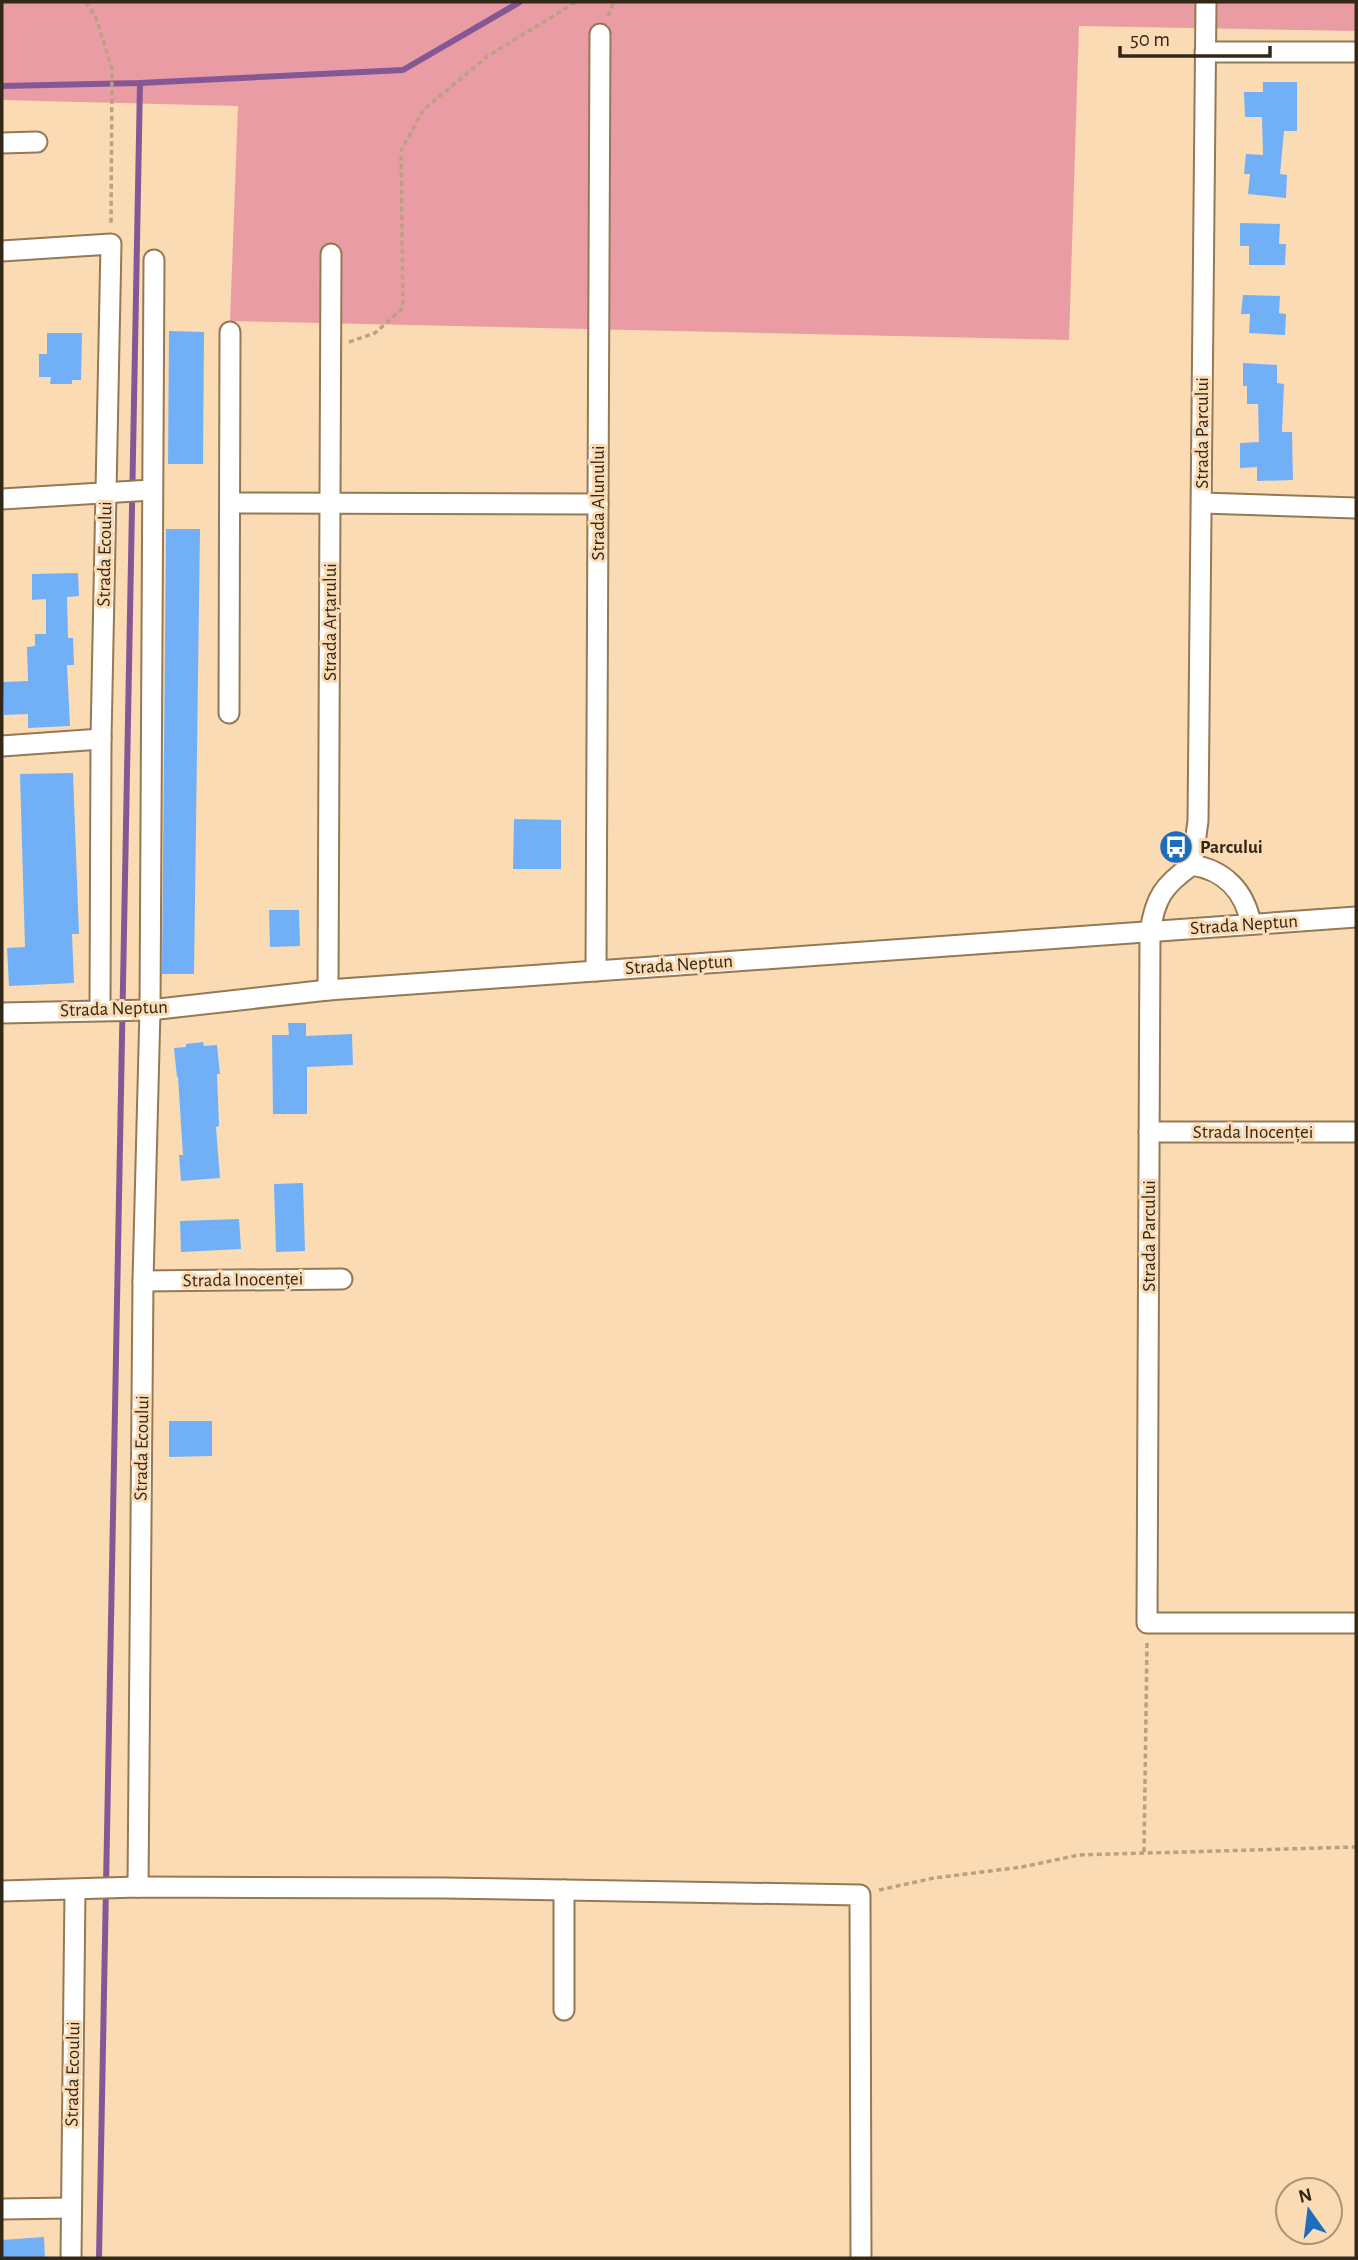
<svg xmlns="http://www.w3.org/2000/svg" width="1358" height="2260" font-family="'Alegreya Sans',sans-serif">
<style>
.green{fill:#ea9ca4}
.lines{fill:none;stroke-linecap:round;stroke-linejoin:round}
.stream{stroke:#865795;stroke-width:6}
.building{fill:#71b0f7}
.minor-casing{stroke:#957854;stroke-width:23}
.path{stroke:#baa181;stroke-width:3.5;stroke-dasharray:5 3.5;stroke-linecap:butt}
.minor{stroke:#fff;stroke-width:19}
.labels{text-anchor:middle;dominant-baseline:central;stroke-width:6;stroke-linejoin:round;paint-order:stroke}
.street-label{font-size:19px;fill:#332718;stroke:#fbdbb4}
.poi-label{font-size:19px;font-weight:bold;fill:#332718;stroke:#fbdbb4;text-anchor:start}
</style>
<rect width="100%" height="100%" fill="#fbdbb4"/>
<path class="green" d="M 2,2 L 1356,2 L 1356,31 L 1079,26 L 1069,340 L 230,321 L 238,106 L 2,100 Z"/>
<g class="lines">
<g class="stream">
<path d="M 2,86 L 140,83 L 403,70 L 520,2"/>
<path d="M 99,2258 L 140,83"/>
</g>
</g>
<g class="building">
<path d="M 1263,82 L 1297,82 L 1297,131 L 1284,131 L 1280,174 L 1287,175 L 1286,198 L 1248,194 L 1250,174 L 1244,174 L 1246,154 L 1263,155 L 1262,117 L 1245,117 L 1244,92 L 1263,92 Z"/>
<path d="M 1240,223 L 1280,224 L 1279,244 L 1286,244 L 1285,265 L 1249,265 L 1249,246 L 1240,246 Z"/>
<path d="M 1243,295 L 1280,296 L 1279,313 L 1286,314 L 1285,335 L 1249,333 L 1250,314 L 1241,314 Z"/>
<path d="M 169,331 L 204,332 L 203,464 L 168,464 Z"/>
<path d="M 47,333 L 82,333 L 81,380 L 72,380 L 72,384 L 50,384 L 51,377 L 39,377 L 39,354 L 47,354 Z"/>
<path d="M 1243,363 L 1277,365 L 1277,383 L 1284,384 L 1282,432 L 1292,432 L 1293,480 L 1257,481 L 1257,467 L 1240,468 L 1240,443 L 1259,442 L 1258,404 L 1247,404 L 1247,386 L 1243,386 Z"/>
<path d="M 166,529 L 200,529 L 194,974 L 162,974 Z"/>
<path d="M 78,573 L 79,596 L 67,597 L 68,638 L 73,638 L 74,665 L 67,665 L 70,726 L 28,728 L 28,714 L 4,715 L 3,682 L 28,681 L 27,647 L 35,646 L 35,634 L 46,634 L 46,599 L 32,600 L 32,574 Z"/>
<path d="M 73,773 L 79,934 L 72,934 L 74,983 L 9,986 L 7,948 L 25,947 L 20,774 Z"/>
<path d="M 514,819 L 561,820 L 561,869 L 513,869 Z"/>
<path d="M 269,910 L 299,910 L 300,946 L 270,947 Z"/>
<path d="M 288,1023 L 306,1023 L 306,1036 L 352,1034 L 353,1065 L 307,1067 L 307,1114 L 273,1114 L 272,1035 L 289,1035 Z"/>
<path d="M 203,1042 L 204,1046 L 217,1045 L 220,1074 L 217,1074 L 219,1126 L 216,1127 L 220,1178 L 181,1181 L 179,1155 L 183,1155 L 178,1077 L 177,1077 L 174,1048 L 186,1047 L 186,1044 Z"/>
<path d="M 303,1183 L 305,1251 L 276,1252 L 274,1184 Z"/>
<path d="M 239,1219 L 241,1249 L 181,1252 L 180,1221 Z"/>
<path d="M 169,1421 L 212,1421 L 212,1456 L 169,1457 Z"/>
<path d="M 44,2237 L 45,2258 L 2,2258 L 2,2240 Z"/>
</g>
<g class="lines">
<g class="minor-casing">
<g id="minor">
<path d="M 1205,52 L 1356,52"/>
<path d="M 2,143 L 37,142"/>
<path d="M 2,251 L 111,244 L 101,739 L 100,1010"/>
<path d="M 2,499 L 152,490"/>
<path d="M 230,503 L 598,504"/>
<path d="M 1202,503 L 1356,508"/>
<path d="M 229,713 L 230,332"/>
<path d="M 2,746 L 101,739"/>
<path d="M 1192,865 L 1198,821 L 1206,2"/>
<path d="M 1251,924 C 1245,892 1225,870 1192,865 C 1164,885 1155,897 1150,932 L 1147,1623 L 1356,1623"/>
<path d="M 596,971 L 600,34"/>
<path d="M 328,990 L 331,254"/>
<path d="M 2,1013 L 150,1010 L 328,990 L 1356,917"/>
<path d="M 1149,1132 L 1356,1132"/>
<path d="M 143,1281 L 342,1279"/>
<path d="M 138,1887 L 143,1281 L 150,1010 L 154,260"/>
<path d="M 2,1891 L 138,1887 L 444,1888 L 860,1895 L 861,2258"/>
<path d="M 564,2010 L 564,1890"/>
<path d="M 2,2209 L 71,2208"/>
<path d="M 71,2258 L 75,1890"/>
</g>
</g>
<g class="path">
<path d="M 86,2 L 96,18 L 112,69 L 111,225"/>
<path d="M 608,16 L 614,2"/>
<path d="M 349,342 L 375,333 L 403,308 L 401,151 L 423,110 L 488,56 L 576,2"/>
<path d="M 1144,1852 L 1147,1643"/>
<path d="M 879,1890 L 934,1878 L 1022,1867 L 1079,1855 L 1356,1847"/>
</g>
<use href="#minor" class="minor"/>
</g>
<defs>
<g id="bus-disc" transform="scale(1.75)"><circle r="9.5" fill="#1d6dbc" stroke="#fbdbb4"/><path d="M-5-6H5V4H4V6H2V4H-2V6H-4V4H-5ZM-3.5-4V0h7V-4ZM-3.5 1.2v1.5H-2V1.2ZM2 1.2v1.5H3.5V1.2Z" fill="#fff"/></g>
</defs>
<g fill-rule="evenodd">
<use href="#bus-disc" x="1176" y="847"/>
</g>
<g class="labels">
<g class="street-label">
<text transform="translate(1202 433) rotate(-90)">Strada Parcului</text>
<text transform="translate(598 503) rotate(-90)">Strada Alunului</text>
<text transform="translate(105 554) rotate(-89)">Strada Ecoului</text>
<text transform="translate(330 622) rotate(-90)">Strada Arțarului</text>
<text transform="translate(1244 925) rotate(-4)">Strada Neptun</text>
<text transform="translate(679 965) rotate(-4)">Strada Neptun</text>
<text transform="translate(114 1009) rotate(-2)">Strada Neptun</text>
<text x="1253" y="1132">Strada Inocenței</text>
<text transform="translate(1149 1236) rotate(-90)">Strada Parcului</text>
<text transform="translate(243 1280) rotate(-1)">Strada Inocenței</text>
<text transform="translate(142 1448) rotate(-89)">Strada Ecoului</text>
<text transform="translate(73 2074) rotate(-89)">Strada Ecoului</text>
</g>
<g class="poi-label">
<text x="1200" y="847">Parcului</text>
</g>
</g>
<rect width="1358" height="2260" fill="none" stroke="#332718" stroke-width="7"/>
<g transform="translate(1309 2211) rotate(346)"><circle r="33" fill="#fbdbb4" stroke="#ab9376" stroke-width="2"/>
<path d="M0-5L12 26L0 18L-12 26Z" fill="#1d6dbc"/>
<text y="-10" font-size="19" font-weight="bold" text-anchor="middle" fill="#332718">N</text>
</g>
<path d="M1120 46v10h150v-10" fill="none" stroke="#332718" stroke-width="3.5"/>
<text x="1130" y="46" font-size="21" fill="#332718" stroke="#fbdbb4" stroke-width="5" paint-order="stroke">50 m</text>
</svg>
